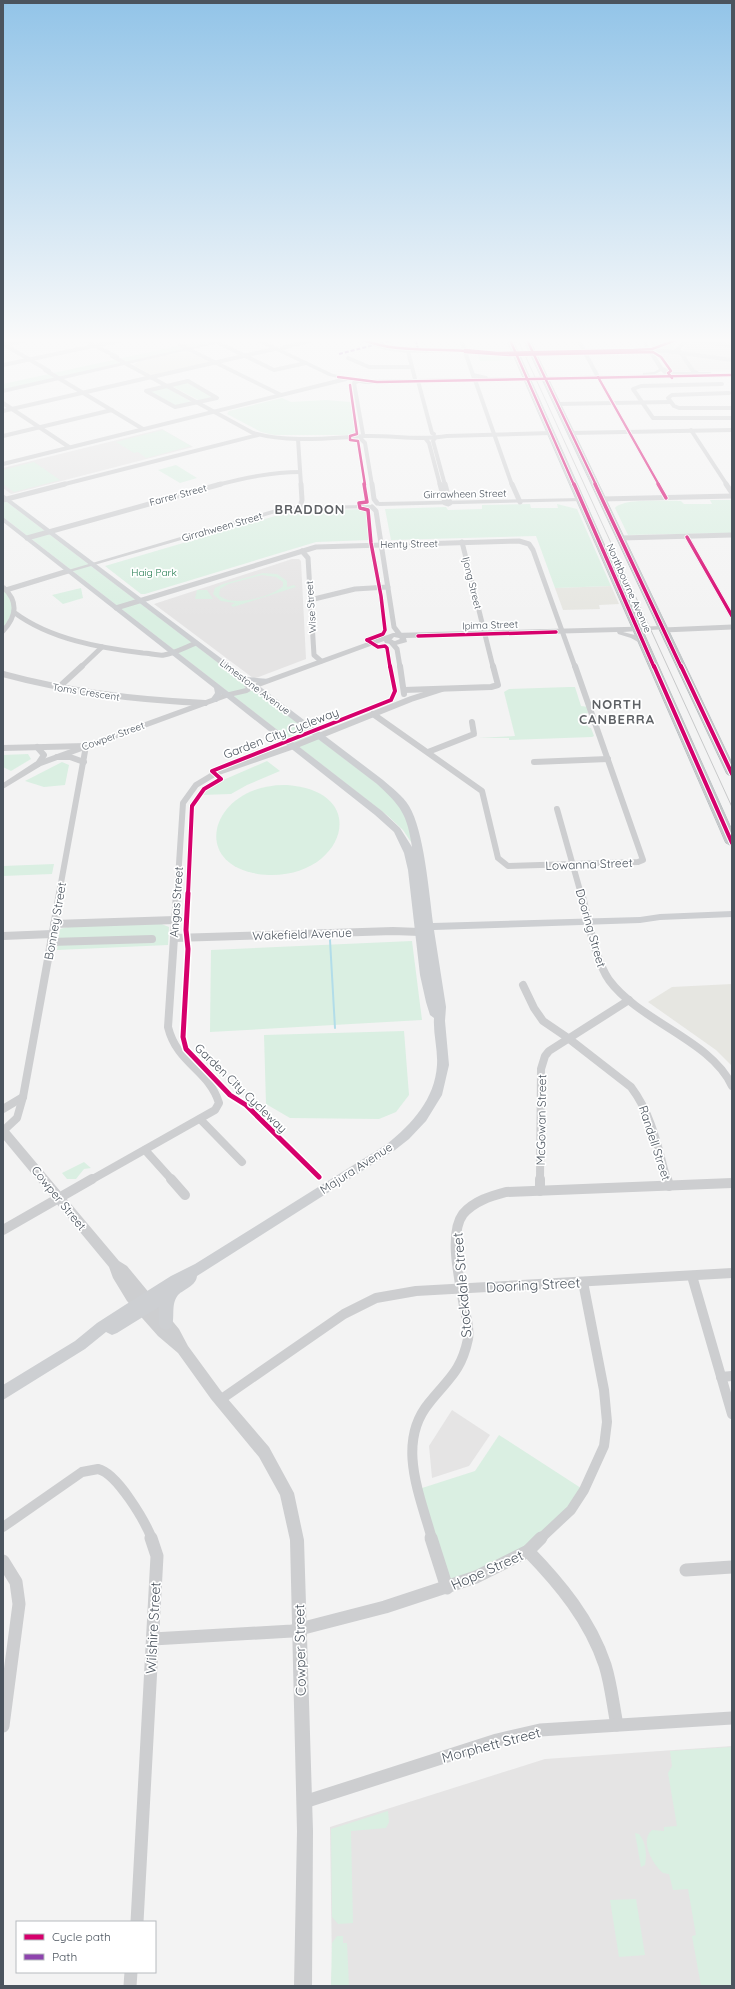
<svg xmlns="http://www.w3.org/2000/svg" width="735" height="1989" font-family="Quicksand,sans-serif">
<style>
.commercial{fill:#e6e6e1}
.education{fill:#e5e4e4}
.green{fill:#daefe2;fill-rule:evenodd}
.lines{fill:none;stroke-linecap:round;stroke-linejoin:round}
.stream{stroke:#b2dde9;stroke-width:2}
.trunk-casing{stroke:#b8bdc1;stroke-width:1}
.minor-far5{stroke:#cdced0;stroke-width:4}
.minor-far4{stroke:#cdced0;stroke-width:5}
.minor-far3{stroke:#cdced0;stroke-width:6}
.minor-far2{stroke:#cdced0;stroke-width:8}
.minor-far1{stroke:#cdced0;stroke-width:10}
.minor{stroke:#cdced0;stroke-width:13}
.tertiary{fill:#cdced0;fill-rule:evenodd}
.secondary{fill:#cdcfd2;fill-rule:evenodd}
.primary{fill:#c9ccce;fill-rule:evenodd}
.trunk{fill:#c4c8ca;fill-rule:evenodd}
.tram{stroke:#c8c9ca;stroke-width:1}
.quiet{stroke:#8e44ad;stroke-width:2;stroke-dasharray:4 2;stroke-linecap:butt}
.cycleway-far3-casing{stroke:#fff;stroke-width:4}
.cycleway-far2-casing{stroke:#fff;stroke-width:5}
.cycleway-far1-casing{stroke:#fff;stroke-width:6}
.cycleway-casing{stroke:#fff;stroke-width:8}
.cycleway-far3{stroke:#d6006c;stroke-width:2.5}
.cycleway-far2{stroke:#d6006c;stroke-width:3.5}
.cycleway-far1{stroke:#d6006c;stroke-width:4}
.cycleway{stroke:#d6006c;stroke-width:5}
.labels{text-anchor:middle;dominant-baseline:central;stroke-width:3.5;stroke-linejoin:round;paint-order:stroke}
.far-street-label{font-size:10px;fill:#4b545e;stroke:#fff}
.far-park-label{font-size:10px;fill:#217a4e;stroke:#fff}
.street-label{font-size:12px;fill:#4b545e;stroke:#fff}
.far-district-label{font-size:13px;font-weight:bold;letter-spacing:1px;fill:#5f6266;stroke:#fff}
.near-street-label{font-size:14px;fill:#4b545e;stroke:#fff}
</style>
<rect width="100%" height="100%" fill="#f3f3f3"/>
<g class="commercial">
<path d="M 187,351 L 210,362 L 156,375 L 151,375 L 134,365 L 139,361 Z"/>
<path d="M 611,586 L 619,604 L 599,605 L 600,609 L 563,610 L 555,588 Z"/>
<path d="M 732,984 L 732,1066 L 716,1050 L 648,1002 L 672,987 Z"/>
</g>
<g class="education">
<path d="M 691,340 L 732,340 L 732,370 L 673,372 L 660,353 L 683,350 Z"/>
<path d="M 162,429 L 193,447 L 11,494 L 3,488 L 3,468 Z"/>
<path d="M 292,559 L 299,559 L 301,561 L 306,659 L 256,678 L 253,678 L 154,604 Z"/>
<path d="M 452,1410 L 490,1435 L 469,1466 L 432,1478 L 429,1446 Z"/>
<path d="M 732,1746 L 732,1986 L 331,1986 L 332,1968 L 330,1827 L 545,1759 Z"/>
</g>
<g class="green">
<path d="M 205,340 L 228,340 L 3,390 L 3,384 Z"/>
<path d="M 649,340 L 679,340 L 672,349 L 654,348 Z"/>
<path d="M 478,355 L 510,356 L 513,360 L 480,361 Z"/>
<path d="M 188,382 L 216,396 L 200,401 L 170,385 Z"/>
<path d="M 164,386 L 193,403 L 176,406 L 148,391 Z"/>
<path d="M 282,398 L 291,402 L 326,400 L 350,402 L 355,433 L 347,435 L 274,435 L 261,432 L 227,414 L 229,411 Z"/>
<path d="M 163,430 L 191,446 L 146,458 L 138,452 L 134,453 L 116,442 Z"/>
<path d="M 34,462 L 60,480 L 14,492 L 3,484 L 3,470 Z"/>
<path d="M 176,465 L 197,478 L 180,483 L 158,470 Z"/>
<path d="M 3,499 L 388,792 C 404,809 411,819 411,842 L 403,830 L 388,816 L 3,517 Z"/>
<path d="M 710,500 L 732,500 L 732,533 L 628,535 L 615,508 C 623,498 667,501 681,501 L 684,504 L 712,504 Z"/>
<path d="M 530,504 L 531,508 L 558,508 L 557,504 L 577,509 L 611,586 L 555,588 L 536,536 L 391,540 L 385,509 L 446,507 L 448,510 L 482,509 L 482,505 Z"/>
<path d="M 364,509 L 367,510 L 370,540 L 316,542 L 145,594 L 141,594 L 105,566 L 292,511 Z"/>
<path d="M 263,573 L 277,574 L 287,581 L 287,587 L 294,585 L 296,587 L 233,607 L 231,605 L 235,603 L 221,601 L 213,594 L 215,588 L 223,584 ZM 262,575 L 276,577 L 283,582 L 283,586 C 272,597 231,608 219,595 L 220,589 L 228,584 Z"/>
<path d="M 81,588 L 83,598 L 63,604 L 52,595 Z"/>
<path d="M 3,590 C 19,604 12,614 3,629 Z"/>
<path d="M 197,590 L 207,590 L 213,599 L 195,599 Z"/>
<path d="M 569,687 L 575,687 L 581,706 L 589,707 L 588,713 L 584,714 L 588,727 L 591,728 L 594,736 L 592,737 L 509,740 L 509,738 L 478,738 L 515,736 L 504,692 L 509,689 Z"/>
<path d="M 28,754 L 31,759 L 11,771 L 3,767 L 3,755 Z"/>
<path d="M 267,761 L 280,771 L 247,785 L 231,794 L 201,795 L 207,787 Z"/>
<path d="M 62,762 L 69,765 L 65,785 L 44,787 L 25,781 Z"/>
<path d="M 287,785 C 372,791 345,877 269,875 C 185,871 209,783 287,785 Z"/>
<path d="M 54,864 L 52,874 L 3,876 L 3,866 Z"/>
<path d="M 159,923 L 169,927 L 168,945 L 57,950 L 60,929 L 71,926 Z"/>
<path d="M 412,941 L 422,1020 L 210,1032 L 211,950 Z"/>
<path d="M 404,1031 L 409,1095 L 396,1112 L 379,1119 L 290,1118 L 266,1104 L 264,1035 Z"/>
<path d="M 84,1162 L 91,1168 L 84,1169 L 76,1179 L 67,1179 L 62,1173 Z"/>
<path d="M 499,1435 L 584,1490 L 528,1551 L 447,1588 L 419,1489 L 475,1471 Z"/>
<path d="M 732,1747 L 732,1986 L 701,1986 L 692,1936 L 696,1935 L 688,1889 L 673,1890 L 669,1874 L 663,1873 C 653,1865 639,1841 652,1830 L 664,1831 L 664,1827 L 677,1826 L 668,1773 L 672,1766 L 670,1751 Z"/>
<path d="M 388,1811 L 389,1822 L 386,1828 L 351,1831 L 353,1923 L 338,1924 L 332,1917 L 331,1829 Z"/>
<path d="M 635,1833 L 639,1834 C 646,1842 647,1855 645,1865 L 641,1867 Z"/>
<path d="M 636,1899 L 645,1955 L 619,1957 L 610,1900 Z"/>
<path d="M 337,1936 L 343,1936 L 343,1943 L 347,1943 L 349,1986 L 331,1986 L 332,1943 Z"/>
</g>
<g class="lines">
<path class="stream" d="M 330,940 L 335,1028"/>
<g class="trunk-casing">
<g id="trunk">
<path d="M 507,340 L 513,340 L 732,830 L 732,846 L 726,843 Z"/>
<path d="M 524,340 L 530,340 L 732,763 L 732,777 L 727,774 Z"/>
</g>
</g>
<g class="minor-far5">
<path d="M 84,340 L 117,357"/>
<path d="M 363,340 L 385,348 L 408,351 L 460,350 L 502,354 L 647,351"/>
<path d="M 461,340 L 474,378"/>
<path d="M 578,340 L 597,375"/>
<path d="M 693,340 L 732,346"/>
<path d="M 219,343 L 274,370 L 306,363"/>
<path d="M 3,344 L 49,371"/>
<path d="M 3,345 L 27,340"/>
<path d="M 180,345 L 281,395"/>
<path d="M 282,348 L 313,340"/>
<path d="M 408,351 L 415,379"/>
<path d="M 650,351 L 667,351 L 732,360"/>
<path d="M 675,352 L 687,340"/>
<path d="M 680,352 L 693,371 L 697,373"/>
<path d="M 112,356 L 253,433 C 289,443 328,438 365,436 C 393,435 419,441 447,436 L 551,433"/>
<path d="M 348,358 L 369,367 L 412,367"/>
<path d="M 3,365 L 122,340"/>
<path d="M 45,370 L 143,429"/>
<path d="M 473,375 L 486,378"/>
<path d="M 598,377 L 659,485"/>
<path d="M 475,380 L 512,485"/>
<path d="M 188,381 L 217,398 L 175,407 L 146,391 Z"/>
<path d="M 358,381 L 354,383 L 363,434"/>
<path d="M 418,381 L 432,433 L 434,434"/>
<path d="M 722,384 L 641,386 L 633,389 L 653,418 L 732,418"/>
<path d="M 729,393 L 672,395 L 668,398 L 674,406 L 679,408 L 732,408"/>
<path d="M 3,403 L 69,447"/>
<path d="M 557,404 L 670,402"/>
<path d="M 3,411 L 274,349"/>
<path d="M 691,430 L 727,485"/>
<path d="M 571,433 L 732,430"/>
<path d="M 3,436 L 112,410"/>
<path d="M 425,438 L 429,443 L 440,485"/>
<path d="M 435,438 L 433,441 L 445,485"/>
<path d="M 298,439 L 301,485"/>
<path d="M 361,439 L 365,443 L 372,485"/>
<path d="M 3,464 L 346,379"/>
<path d="M 61,485 L 258,435"/>
<path d="M 217,485 C 245,478 271,472 300,472"/>
</g>
<g class="minor-far4">
<path d="M 372,484 L 374,499 L 377,503"/>
<path d="M 440,484 L 445,503 L 448,504 L 450,503 L 445,484"/>
<path d="M 512,484 L 520,502"/>
<path d="M 658,484 L 666,498"/>
<path d="M 726,484 L 732,493"/>
<path d="M 602,499 L 732,496"/>
<path d="M 3,500 L 65,484"/>
<path d="M 300,507 L 302,500 L 301,484"/>
<path d="M 372,507 L 376,511 L 394,627 L 400,635"/>
<path d="M 687,537 L 732,616"/>
<path d="M 27,538 L 221,484"/>
<path d="M 621,538 L 732,535"/>
<path d="M 462,542 L 493,667"/>
<path d="M 302,551 L 308,558 L 314,655 L 321,661"/>
<path d="M 6,590 L 68,571"/>
<path d="M 310,600 L 355,589 L 388,587"/>
<path d="M 116,608 L 316,547 L 519,541 L 529,544 L 533,550 L 575,667"/>
<path d="M 15,613 C 50,639 100,648 143,653 C 149,653 158,656 164,655 C 175,653 186,647 196,643"/>
<path d="M 664,630 L 732,627"/>
<path d="M 3,631 C 16,617 19,602 4,588"/>
<path d="M 391,642 L 397,649 L 400,667"/>
<path d="M 81,667 L 102,647"/>
</g>
<g class="minor-far3">
<path d="M 400,666 L 404,694"/>
<path d="M 3,674 C 69,692 136,700 205,703"/>
<path d="M 58,688 L 82,666"/>
<path d="M 404,690 L 491,687 L 498,685 L 493,666"/>
<path d="M 373,714 L 482,791 L 498,858 L 508,866 L 638,862 L 643,860 L 575,666"/>
<path d="M 37,747 L 44,755 L 38,764"/>
<path d="M 3,748 L 86,746 L 59,894"/>
<path d="M 428,752 L 474,734 L 472,722"/>
<path d="M 57,757 L 70,757 L 84,762"/>
<path d="M 534,762 L 608,759"/>
<path d="M 557,809 L 581,894"/>
<path d="M 177,894 L 183,803 L 196,785 L 216,773 L 294,746 L 411,699 L 442,689"/>
</g>
<g class="minor-far2">
<path d="M 581,893 C 588,918 595,960 609,980 C 640,1022 711,1040 732,1086"/>
<path d="M 54,924 L 175,920"/>
<path d="M 3,936 L 52,934"/>
<path d="M 174,938 L 393,931 L 420,932"/>
<path d="M 51,942 L 152,939"/>
<path d="M 523,985 L 534,1008 L 543,1021 L 568,1038 L 631,1087 C 652,1115 658,1147 667,1180"/>
<path d="M 3,1109 L 23,1097"/>
<path d="M 200,1119 L 242,1162"/>
<path d="M 3,1131 L 17,1118 L 23,1097 L 60,893"/>
<path d="M 145,1150 L 172,1180"/>
<path d="M 91,1180 L 215,1110 L 219,1103 C 209,1070 177,1064 168,1027 L 177,893"/>
<path d="M 540,1180 L 541,1069 L 545,1056 L 549,1051 L 629,1000"/>
</g>
<g class="minor-far1">
<path d="M 171,1179 L 185,1195"/>
<path d="M 667,1179 L 669,1186"/>
<path d="M 540,1191 L 540,1179"/>
<path d="M 3,1230 L 92,1179"/>
<path d="M 692,1276 L 732,1414"/>
<path d="M 721,1377 L 732,1376"/>
<path d="M 220,1400 L 344,1314 L 376,1298 L 416,1291 L 732,1273"/>
<path d="M 3,1527 L 82,1472 L 98,1469 C 117,1473 145,1521 152,1539"/>
<path d="M 432,1539 C 420,1495 396,1443 429,1403 C 448,1379 461,1372 468,1339 C 470,1328 466,1317 464,1306 C 460,1282 448,1234 463,1214 C 474,1201 491,1196 506,1192 L 732,1183"/>
<path d="M 540,1539 L 571,1510 L 584,1490 L 604,1446 L 607,1422 L 604,1390 L 583,1282"/>
</g>
<g class="minor">
<path d="M 431,1538 L 447,1588"/>
<path d="M 528,1551 C 560,1584 590,1620 605,1665 C 611,1684 613,1705 617,1725"/>
<path d="M 3,1561 L 16,1582 L 19,1604 L 3,1726"/>
<path d="M 686,1570 L 732,1567"/>
<path d="M 153,1639 L 292,1631 L 385,1607 L 476,1577 L 528,1551 L 541,1538"/>
<path d="M 304,1802 L 497,1740 L 540,1730 L 732,1718"/>
<path d="M 137,1922 L 157,1556 L 151,1538"/>
<path d="M 130,1986 L 131,1972"/>
</g>
<g class="tertiary">
<path d="M 641,340 L 645,340 L 663,367 L 674,372 L 710,372 L 712,373 L 710,374 L 673,374 L 666,372 L 667,374 L 665,375 L 661,371 L 655,374 L 643,375 L 643,373 L 654,372 L 659,369 Z"/>
<path d="M 581,498 L 583,499 L 583,501 L 379,506 L 376,504 L 379,502 Z"/>
<path d="M 370,505 L 373,507 L 372,508 L 286,510 L 70,572 L 65,571 L 286,506 Z"/>
<path d="M 663,626 L 665,627 L 665,629 L 623,632 L 635,635 L 648,642 L 649,644 L 645,646 L 631,638 L 618,634 L 617,632 L 406,638 L 407,642 L 396,645 L 385,643 L 384,641 L 256,688 L 247,693 L 229,697 L 41,766 L 3,789 L 3,783 L 35,762 L 225,693 L 246,688 L 244,686 L 245,684 L 252,684 L 393,633 ZM 394,637 L 399,638 L 400,639 L 395,641 L 391,640 Z"/>
<path d="M 3,1127 L 7,1128 L 119,1261 L 127,1266 L 179,1329 L 188,1346 L 221,1391 L 269,1447 L 294,1493 L 304,1540 L 313,1831 L 312,1986 L 294,1986 L 297,1831 L 290,1540 L 280,1495 L 259,1457 L 211,1399 L 178,1353 L 158,1336 L 127,1301 L 113,1278 L 109,1267 L 3,1139 Z"/>
</g>
<g class="secondary">
<path d="M 223,340 L 232,340 L 3,393 L 3,389 Z"/>
<path d="M 3,494 L 246,677 L 269,679 L 269,683 L 254,682 L 383,780 C 392,788 403,796 409,806 C 424,830 429,893 433,923 L 640,917 L 660,914 L 732,911 L 732,917 L 660,920 L 640,923 L 434,930 L 446,1007 L 445,1021 L 449,1065 L 442,1095 L 426,1121 L 409,1139 L 395,1150 L 197,1276 C 196,1286 184,1289 178,1295 C 170,1305 176,1318 171,1328 L 166,1330 L 161,1328 L 159,1324 L 159,1307 L 117,1333 L 112,1335 L 106,1332 L 85,1349 L 3,1400 L 3,1385 L 75,1341 L 97,1323 L 125,1305 L 171,1276 L 195,1264 L 387,1144 C 412,1124 435,1099 437,1065 C 438,1049 433,1034 434,1018 L 430,1015 L 426,1002 L 420,975 L 408,870 L 404,853 L 394,832 L 375,815 L 222,694 L 217,702 L 211,702 L 210,700 L 215,693 L 214,688 L 3,522 L 3,517 L 382,811 L 400,828 L 412,847 C 407,814 401,806 377,784 L 3,499 Z"/>
</g>
<path class="primary" d="M 254,340 L 262,340 L 333,374 L 365,380 L 732,373 L 732,377 L 365,384 L 329,376 Z"/>
<use href="#trunk" class="trunk"/>
<path class="tram" d="M 518,340 L 732,807"/>
<g class="quiet">
<path d="M 416,340 L 418,350"/>
<path d="M 339,354 L 393,340"/>
</g>
<g class="cycleway-far3-casing">
<g id="cycleway-far3">
<path d="M 363,340 C 398,353 429,348 465,351"/>
<path d="M 510,340 L 574,485"/>
<path d="M 527,340 L 596,485"/>
<path d="M 338,377 L 377,382 L 732,375"/>
<path d="M 598,377 L 659,485"/>
<path d="M 672,378 L 668,373 L 671,371 L 661,357 L 653,352 L 509,355 L 465,352 L 465,350 L 497,353 L 634,350 L 652,349 L 676,340"/>
<path d="M 350,385 L 357,434 L 350,436 L 350,440 L 358,441 L 365,485"/>
</g>
</g>
<g class="cycleway-far2-casing">
<g id="cycleway-far2">
<path d="M 364,484 L 367,502 L 359,503 L 360,508 L 368,510 L 371,543 L 381,596 L 385,630 L 383,634 L 367,640"/>
<path d="M 574,484 L 654,667"/>
<path d="M 595,484 L 681,667"/>
<path d="M 658,484 L 666,498"/>
<path d="M 687,537 L 732,616"/>
<path d="M 418,636 L 556,632"/>
<path d="M 367,640 L 378,647 L 385,646 L 387,648 L 390,667"/>
</g>
</g>
<g class="cycleway-far1-casing">
<g id="cycleway-far1">
<path d="M 654,666 L 732,843"/>
<path d="M 681,666 L 732,774"/>
<path d="M 188,894 L 192,806 L 204,789 L 221,779 L 212,771 L 391,700 L 395,691 L 390,666"/>
</g>
</g>
<g class="cycleway-casing">
<path id="cycleway" d="M 188,893 L 186,930 L 188,949 L 183,1037 L 186,1049 L 230,1095 L 246,1105 L 319,1177"/>
</g>
<use href="#cycleway-far3" class="cycleway-far3"/>
<use href="#cycleway-far2" class="cycleway-far2"/>
<use href="#cycleway-far1" class="cycleway-far1"/>
<use href="#cycleway" class="cycleway"/>
</g>
<linearGradient id="sky" x2="0" y2="1"><stop stop-color="#92c4e8"/><stop offset="0.55" stop-color="#fafafa"/><stop offset="1" stop-color="#fafafa" stop-opacity="0"/></linearGradient>
<rect width="735" height="619" fill="url(#sky)"/>
<g class="labels">
<g class="far-street-label">
<text transform="translate(465 494) rotate(-1)">Girrawheen Street</text>
<text transform="translate(178 495) rotate(-15)">Farrer Street</text>
<text transform="translate(222 527) rotate(-16)">Girrahween Street</text>
<text transform="translate(409 544) rotate(-1)">Henty Street</text>
<text transform="translate(472 583) rotate(76)">Ijong Street</text>
<text transform="translate(629 588) rotate(66)">Northbourne Avenue</text>
<text transform="translate(311 607) rotate(-94)">Wise Street</text>
<text transform="translate(490 625) rotate(-2)">Ipima Street</text>
<text transform="translate(255 687) rotate(37)">Limestone Avenue</text>
<text transform="translate(86 692) rotate(9)">Toms Crescent</text>
<text transform="translate(113 736) rotate(-20)">Cowper Street</text>
</g>
<g class="far-park-label">
<text x="154" y="572">Haig Park</text>
</g>
<g class="street-label">
<text transform="translate(281 733) rotate(-21)">Garden City Cycleway</text>
<text transform="translate(589 864) rotate(-2)">Lowanna Street</text>
<text transform="translate(176 902) rotate(-86)">Angas Street</text>
<text transform="translate(55 921) rotate(-80)">Bonney Street</text>
<text transform="translate(591 928) rotate(74)">Dooring Street</text>
<text transform="translate(302 934) rotate(-2)">Wakefield Avenue</text>
<text transform="translate(241 1088) rotate(44)">Garden City Cycleway</text>
<text transform="translate(541 1120) rotate(-89)">McGowan Street</text>
<text transform="translate(655 1143) rotate(72)">Randell Street</text>
<text transform="translate(356 1168) rotate(-33)">Majura Avenue</text>
<text transform="translate(59 1198) rotate(51)">Cowper Street</text>
</g>
<g class="far-district-label">
<text x="310" y="509">BRADDON</text>
<text x="617" y="704">NORTH<tspan x="617" dy="15">CANBERRA</tspan></text>
</g>
<g class="near-street-label">
<text transform="translate(462 1285) rotate(-95)">Stockdale Street</text>
<text transform="translate(533 1285) rotate(-3)">Dooring Street</text>
<text transform="translate(487 1570) rotate(-24)">Hope Street</text>
<text transform="translate(153 1628) rotate(-87)">Wilshire Street</text>
<text transform="translate(300 1650) rotate(-91)">Cowper Street</text>
<text transform="translate(491 1745) rotate(-15)">Morphett Street</text>
</g>
</g>
<rect width="735" height="1989" fill="none" stroke="#4b545e" stroke-width="8"/>
<rect x="16" y="1921" width="140" height="52" fill="#ffffff" stroke="#b7bbbf"/>
<rect x="24" y="1934" width="20" height="6" fill="#d6006c" stroke="#b7bbbf"/>
<text x="52" y="1941" font-size="12" fill="#4b545e">Cycle path</text>
<rect x="24" y="1954" width="20" height="6" fill="#8e44ad" stroke="#b7bbbf"/>
<text x="52" y="1961" font-size="12" fill="#4b545e">Path</text>
</svg>
